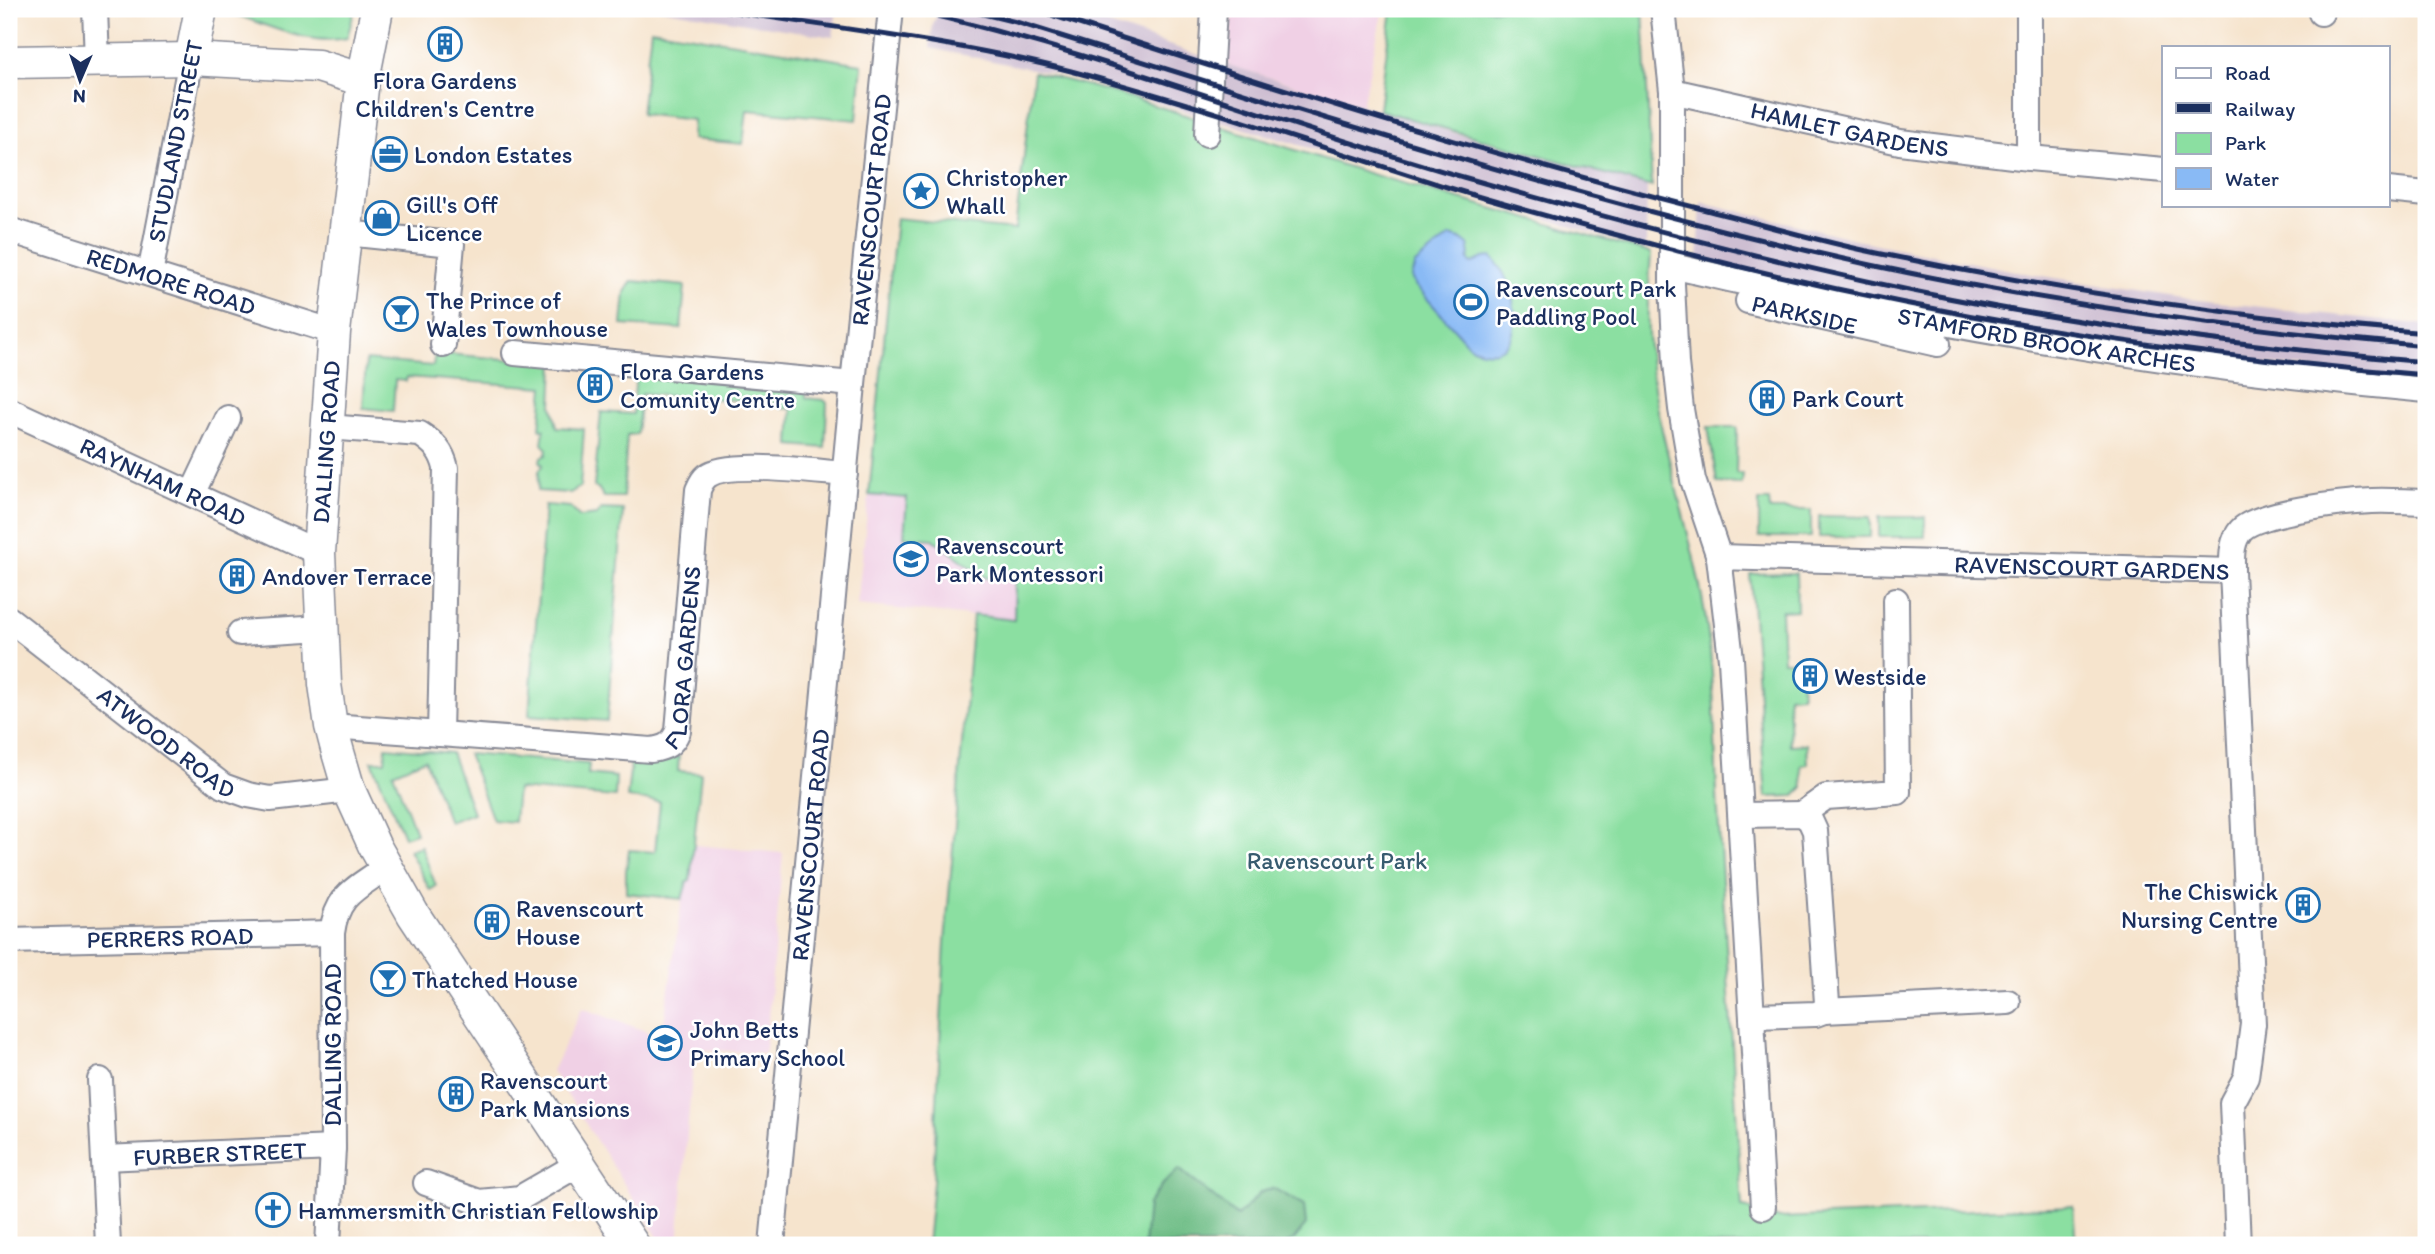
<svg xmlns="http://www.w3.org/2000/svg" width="2435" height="1254" font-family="Itim,sans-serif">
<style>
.built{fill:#f0d0e5}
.industrial{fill:#cebed2}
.green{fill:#8bdfa1;stroke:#538780;stroke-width:2}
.forest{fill:#70be87;stroke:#467672;stroke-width:2}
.water{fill:#89baf5;stroke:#5274aa;stroke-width:2}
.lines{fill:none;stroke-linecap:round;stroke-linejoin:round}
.minor-casing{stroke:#888a96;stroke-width:28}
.major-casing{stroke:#888a96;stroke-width:35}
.minor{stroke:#fff;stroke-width:24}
.major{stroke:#fff;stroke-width:32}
.rail{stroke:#1b2f5e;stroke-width:5}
.labels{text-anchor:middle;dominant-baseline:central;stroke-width:5;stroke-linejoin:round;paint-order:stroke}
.poi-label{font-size:24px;fill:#1b2f5e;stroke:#fff;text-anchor:start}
.street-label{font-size:24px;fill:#1b2f5e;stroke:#fff}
.park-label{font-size:24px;fill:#375b6f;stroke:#fff}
</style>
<rect width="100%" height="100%" fill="#fff"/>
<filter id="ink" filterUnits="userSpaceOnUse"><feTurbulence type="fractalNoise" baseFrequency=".0143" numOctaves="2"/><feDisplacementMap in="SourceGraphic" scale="14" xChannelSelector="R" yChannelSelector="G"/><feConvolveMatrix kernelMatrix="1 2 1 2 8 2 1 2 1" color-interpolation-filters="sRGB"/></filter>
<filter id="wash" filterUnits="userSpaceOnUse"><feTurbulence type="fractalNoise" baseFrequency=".00686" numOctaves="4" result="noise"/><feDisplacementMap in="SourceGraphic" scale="28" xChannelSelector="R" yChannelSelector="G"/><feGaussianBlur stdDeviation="1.57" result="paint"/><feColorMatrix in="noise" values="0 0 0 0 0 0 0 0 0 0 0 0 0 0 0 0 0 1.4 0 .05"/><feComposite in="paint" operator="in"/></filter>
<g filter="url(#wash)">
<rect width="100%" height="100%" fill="#f6e4cd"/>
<g class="built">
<path d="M 1233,9 L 1383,9 L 1362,105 L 1228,65 Z"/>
<path d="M 869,495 L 907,498 L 905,537 L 933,539 L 986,578 L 1015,579 L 1014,620 L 857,605 Z"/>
<path d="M 694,845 L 783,853 L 765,1053 L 694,1049 L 678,1245 L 663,1245 L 552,1071 L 582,1008 L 662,1037 L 682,899 L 687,881 L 690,881 Z"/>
</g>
<g class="industrial">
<path d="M 659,9 L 837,9 L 833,37 Z"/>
<path d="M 939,9 L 1062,9 L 1228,65 L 1451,132 L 1647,186 L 1646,249 L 1075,78 L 930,48 L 933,25 Z"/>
<path d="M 1701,202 L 1876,244 L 2030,274 L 2189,299 L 2426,325 L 2426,384 L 2020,332 L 1698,263 Z"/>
</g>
<g class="green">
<path d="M 355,9 L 347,38 C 310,46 269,26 234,14 L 230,9 Z"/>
<path d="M 1392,9 L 1643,9 L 1652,187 L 1379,110 Z"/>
<path d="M 651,29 L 862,64 L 857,120 L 747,110 L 743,144 L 692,139 L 693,120 L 641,114 Z"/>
<path d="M 1034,72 L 1116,93 L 1371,174 L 1651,253 C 1649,284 1646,316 1649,348 C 1657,443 1694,533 1707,627 C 1716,688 1714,751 1718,812 C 1726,944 1734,1076 1742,1208 C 1757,1209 1763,1217 1779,1218 L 2073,1206 L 2076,1245 L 927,1245 L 933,1182 L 945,942 L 973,615 L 1014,620 L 1015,580 L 986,578 L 933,539 L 904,537 L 907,498 L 869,495 L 896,218 L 1015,230 Z"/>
<path d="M 632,281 L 685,286 L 681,329 L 622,325 L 625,292 Z"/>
<path d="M 435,353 L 554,363 L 552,405 L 557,427 L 584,429 L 580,487 L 570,493 L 538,491 L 539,471 L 543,465 L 540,461 L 541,457 L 546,455 L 547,449 L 542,444 L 544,429 L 540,429 L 544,387 L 407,377 L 406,381 L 395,380 L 393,411 L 363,408 L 366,360 L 433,366 Z"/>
<path d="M 636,370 L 806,389 L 806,398 L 824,400 L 827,403 L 825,448 L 790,445 L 792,409 L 781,408 L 781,403 L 641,394 L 637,434 L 627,435 L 623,497 L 604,497 L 598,488 L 594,487 L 601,412 L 633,414 Z"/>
<path d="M 1708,427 L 1737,427 L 1736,473 L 1743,474 L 1742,484 L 1717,483 Z"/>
<path d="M 1759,501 L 1769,501 L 1770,510 L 1811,510 L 1811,537 L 1759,537 Z"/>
<path d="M 545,505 L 570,507 L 580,517 L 597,515 L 601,509 L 623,510 L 607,721 L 529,715 Z"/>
<path d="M 1819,516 L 1870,517 L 1870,537 L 1819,537 Z"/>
<rect x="1879" y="517" width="46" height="20"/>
<path d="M 1796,573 L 1797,610 L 1781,611 L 1783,661 L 1800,661 L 1802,695 L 1788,696 L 1790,745 L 1807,744 L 1808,764 L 1801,765 L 1803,787 L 1794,796 L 1766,797 L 1750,574 Z"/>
<path d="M 386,747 L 451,753 L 473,813 L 449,822 L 425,759 L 393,773 L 416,833 L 404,837 L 372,761 L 385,761 Z"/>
<path d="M 468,754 L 589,764 L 588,774 L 616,777 L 615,797 L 517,789 L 514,822 L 493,820 Z"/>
<path d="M 679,755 L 678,771 L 701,773 L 690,881 L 687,882 L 682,899 L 626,893 L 626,871 L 629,850 L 655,852 L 660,802 L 627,798 L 631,762 C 649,763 663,765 679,755 Z"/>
<path d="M 421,846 L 436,886 L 430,890 L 409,850 Z"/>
</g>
<path class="forest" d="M 1179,1169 L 1237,1216 L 1261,1192 L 1273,1188 L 1304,1205 L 1306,1225 L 1293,1241 L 1284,1245 L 1144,1245 L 1148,1204 L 1161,1186 Z"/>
<path class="water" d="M 1450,236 L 1460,239 L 1468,245 L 1470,254 L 1468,259 L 1471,264 L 1483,258 L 1491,257 C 1518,278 1534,374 1470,347 L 1414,284 L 1411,277 L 1415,264 Z"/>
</g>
<g filter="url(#ink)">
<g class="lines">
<g class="minor-casing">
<g id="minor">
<path d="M 95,9 L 97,61"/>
<path d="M 1663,9 L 1672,91 L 1672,284 L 1676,363 L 1681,409 L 1693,480 L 1719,557 L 1731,659 L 1763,1207"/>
<path d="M 2321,9 L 2321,13"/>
<path id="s1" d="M 1672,91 L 1900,142 L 2029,158 L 2029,9"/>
<path d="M 1207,134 L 1214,9"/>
<path d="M 2029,158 L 2164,170"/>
<path d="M 2388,190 L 2426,194"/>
<path id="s2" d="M 9,230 L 334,332"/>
<path d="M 346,233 L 452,244 L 443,345"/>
<path id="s3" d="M 1672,266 C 1920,324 2172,367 2426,390"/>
<path d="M 150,274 L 191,59"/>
<path id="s4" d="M 1748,301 L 1938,344"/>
<path d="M 515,353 L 853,384"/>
<path id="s5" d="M 9,410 L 319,553"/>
<path id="s6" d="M 327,427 L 420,434 C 434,443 442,451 446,468 L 440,734 L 651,750 C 665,748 672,745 678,731 L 698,490 C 700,485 703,479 707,476 C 727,460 817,472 845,474"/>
<path d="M 192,494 L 228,418"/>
<path id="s7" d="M 1719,557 L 2232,571 C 2232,556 2231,542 2241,530 C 2257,512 2346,502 2372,501 C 2390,500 2408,502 2426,502"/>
<path d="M 2232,571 L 2253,1024 L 2246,1077 L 2232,1103 L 2238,1245"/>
<path id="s8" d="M 9,619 L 223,786 L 248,795 L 270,799 L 349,790"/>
<path d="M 240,633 L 323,628"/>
<path d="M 331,726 L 440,734"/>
<path d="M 1802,814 L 1826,797 L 1898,792 L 1896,600"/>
<path d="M 1741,815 L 1802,814 L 1810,820 L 1815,831 L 1827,1003 L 1824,1011 L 1816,1014 L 1753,1016"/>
<path id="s9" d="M 9,941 L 332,933"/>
<path d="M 1824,1011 L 2008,1002"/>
<path d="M 100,1080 L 108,1245"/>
<path id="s10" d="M 104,1158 L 333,1148"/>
<path d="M 426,1183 L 479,1202 L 520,1198 L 579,1164"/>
<path d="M 328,1245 L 333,1148 L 332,933 C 337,894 356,889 385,868"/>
<path id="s11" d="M 772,1245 L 853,384 L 891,9"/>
</g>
</g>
<g class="major-casing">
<g id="major">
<path d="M 377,9 L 363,80 L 334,332 L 319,553 L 325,684 L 331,726 L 337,749 L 349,790 L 374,845 L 413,914 L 633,1245"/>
<path d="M 191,59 L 201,9"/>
<path d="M 9,62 L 191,59 L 318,66 L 363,80"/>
</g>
</g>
<use href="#minor" class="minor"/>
<use href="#major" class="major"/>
<g class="rail">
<path d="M 715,9 C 834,28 955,41 1071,71 C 1199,105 1324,148 1450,188 C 1531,213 1614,234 1697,256 C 1932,316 2184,356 2426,375"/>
<path d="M 907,9 C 1096,51 1277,124 1463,177 C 1596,215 1731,251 1867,281 C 2050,322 2239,346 2426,362"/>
<path d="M 963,9 L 1016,22 C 1299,110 1581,202 1871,265 C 2054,304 2240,330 2426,346"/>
<path d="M 1033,9 C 1257,82 1481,153 1710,211 C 1765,225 1821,242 1877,253 C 2058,291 2242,318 2426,333"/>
</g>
</g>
</g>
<defs>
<g id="building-ring" transform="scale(1.75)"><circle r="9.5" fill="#fff" stroke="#1f6fb2" stroke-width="1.5"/><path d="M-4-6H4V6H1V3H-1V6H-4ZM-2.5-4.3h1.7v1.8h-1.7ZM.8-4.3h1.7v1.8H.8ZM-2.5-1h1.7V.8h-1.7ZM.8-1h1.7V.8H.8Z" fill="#1f6fb2"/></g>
<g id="office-ring" transform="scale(1.75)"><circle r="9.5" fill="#fff" stroke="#1f6fb2" stroke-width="1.5"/><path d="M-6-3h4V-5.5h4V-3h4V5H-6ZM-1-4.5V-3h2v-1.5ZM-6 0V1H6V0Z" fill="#1f6fb2"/></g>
<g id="sight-ring" transform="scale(1.75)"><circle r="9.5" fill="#fff" stroke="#1f6fb2" stroke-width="1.5"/><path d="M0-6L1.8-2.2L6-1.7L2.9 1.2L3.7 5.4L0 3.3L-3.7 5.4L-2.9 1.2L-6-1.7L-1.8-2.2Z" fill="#1f6fb2"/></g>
<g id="shop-ring" transform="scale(1.75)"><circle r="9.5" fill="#fff" stroke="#1f6fb2" stroke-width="1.5"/><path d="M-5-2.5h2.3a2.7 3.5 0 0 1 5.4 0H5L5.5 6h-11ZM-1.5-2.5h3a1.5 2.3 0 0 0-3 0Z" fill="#1f6fb2"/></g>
<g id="stadium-ring" transform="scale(1.75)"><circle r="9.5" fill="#fff" stroke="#1f6fb2" stroke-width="1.5"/><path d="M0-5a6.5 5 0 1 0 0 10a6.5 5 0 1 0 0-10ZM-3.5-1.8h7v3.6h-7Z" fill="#1f6fb2"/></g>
<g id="bar-ring" transform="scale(1.75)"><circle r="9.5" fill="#fff" stroke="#1f6fb2" stroke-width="1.5"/><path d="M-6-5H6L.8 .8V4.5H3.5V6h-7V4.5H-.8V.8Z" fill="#1f6fb2"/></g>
<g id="school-ring" transform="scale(1.75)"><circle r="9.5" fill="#fff" stroke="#1f6fb2" stroke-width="1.5"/><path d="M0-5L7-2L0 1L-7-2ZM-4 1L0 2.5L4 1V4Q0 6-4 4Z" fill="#1f6fb2"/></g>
<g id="church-ring" transform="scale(1.75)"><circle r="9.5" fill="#fff" stroke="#1f6fb2" stroke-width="1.5"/><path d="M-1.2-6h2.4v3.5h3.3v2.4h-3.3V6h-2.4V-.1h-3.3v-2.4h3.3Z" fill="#1f6fb2"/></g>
</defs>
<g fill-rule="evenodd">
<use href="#building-ring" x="445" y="44"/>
<use href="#office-ring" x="390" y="154"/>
<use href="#sight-ring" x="921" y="191"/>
<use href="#shop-ring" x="382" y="218"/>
<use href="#stadium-ring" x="1471" y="302"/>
<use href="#bar-ring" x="401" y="314"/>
<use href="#building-ring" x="595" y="385"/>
<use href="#building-ring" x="1767" y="398"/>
<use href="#school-ring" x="911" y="559"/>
<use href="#building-ring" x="237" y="576"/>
<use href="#building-ring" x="1810" y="676"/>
<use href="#building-ring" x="2303" y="905"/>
<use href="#building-ring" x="492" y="922"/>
<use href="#bar-ring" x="388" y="979"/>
<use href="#school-ring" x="665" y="1043"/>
<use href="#building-ring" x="456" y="1094"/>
<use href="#church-ring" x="273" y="1210"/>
</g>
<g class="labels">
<g class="poi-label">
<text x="445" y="80" text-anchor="middle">Flora Gardens<tspan x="445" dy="28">Children's Centre</tspan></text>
<text x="414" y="154">London Estates</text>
<text x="946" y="177">Christopher<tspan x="946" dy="28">Whall</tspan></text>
<text x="406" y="204">Gill's Off<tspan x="406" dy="28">Licence</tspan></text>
<text x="1496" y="288">Ravenscourt Park<tspan x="1496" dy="28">Paddling Pool</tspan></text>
<text x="426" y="300">The Prince of<tspan x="426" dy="28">Wales Townhouse</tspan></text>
<text x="620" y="371">Flora Gardens<tspan x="620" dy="28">Comunity Centre</tspan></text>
<text x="1792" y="398">Park Court</text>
<text x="936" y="545">Ravenscourt<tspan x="936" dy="28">Park Montessori</tspan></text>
<text x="262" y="576">Andover Terrace</text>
<text x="1834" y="676">Westside</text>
<text x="2278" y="891" text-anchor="end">The Chiswick<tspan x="2278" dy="28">Nursing Centre</tspan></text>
<text x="516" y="908">Ravenscourt<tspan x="516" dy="28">House</tspan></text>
<text x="412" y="979">Thatched House</text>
<text x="690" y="1029">John Betts<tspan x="690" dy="28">Primary School</tspan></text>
<text x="480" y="1080">Ravenscourt<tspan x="480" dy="28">Park Mansions</tspan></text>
<text x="298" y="1210">Hammersmith Christian Fellowship</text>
</g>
<g class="street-label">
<text stroke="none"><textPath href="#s1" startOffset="182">HAMLET GARDENS</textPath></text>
<text transform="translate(175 141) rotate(-79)">STUDLAND STREET</text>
<text stroke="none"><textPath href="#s11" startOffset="1040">RAVENSCOURT ROAD</textPath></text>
<text stroke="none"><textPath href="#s2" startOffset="170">REDMORE ROAD</textPath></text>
<text stroke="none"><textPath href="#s4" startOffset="58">PARKSIDE</textPath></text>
<text stroke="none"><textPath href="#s3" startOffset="382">STAMFORD BROOK ARCHES</textPath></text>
<text transform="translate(326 442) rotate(-86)">DALLING ROAD</text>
<text stroke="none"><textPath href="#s5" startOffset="170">RAYNHAM ROAD</textPath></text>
<text stroke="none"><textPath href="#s7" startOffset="373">RAVENSCOURT GARDENS</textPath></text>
<text stroke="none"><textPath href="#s6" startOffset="724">FLORA GARDENS</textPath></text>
<text stroke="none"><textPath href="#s8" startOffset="200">ATWOOD ROAD</textPath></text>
<text stroke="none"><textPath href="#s11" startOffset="402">RAVENSCOURT ROAD</textPath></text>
<text stroke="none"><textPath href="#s9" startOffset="161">PERRERS ROAD</textPath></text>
<text transform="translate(332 1045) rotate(-90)">DALLING ROAD</text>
<text stroke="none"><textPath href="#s10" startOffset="116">FURBER STREET</textPath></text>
</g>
<g class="park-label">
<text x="1337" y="860">Ravenscourt Park</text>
</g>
</g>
<rect width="2435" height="1254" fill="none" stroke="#fff" stroke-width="35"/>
<rect x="2162" y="46" width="228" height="161" fill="#ffffff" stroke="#a4acbf" stroke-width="2"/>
<rect x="2176" y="68" width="35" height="10" fill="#ffffff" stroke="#a4acbf" stroke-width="2"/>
<text x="2225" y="80" font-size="21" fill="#1b2f5e">Road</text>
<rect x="2176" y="103" width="35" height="10" fill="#1b2f5e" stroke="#a4acbf" stroke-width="2"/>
<text x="2225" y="116" font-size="21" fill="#1b2f5e">Railway</text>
<rect x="2176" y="133" width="35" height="21" fill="#8bdfa1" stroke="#a4acbf" stroke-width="2"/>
<text x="2225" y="150" font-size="21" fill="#1b2f5e">Park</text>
<rect x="2176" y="168" width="35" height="21" fill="#89baf5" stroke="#a4acbf" stroke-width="2"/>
<text x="2225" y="186" font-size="21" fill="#1b2f5e">Water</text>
<g transform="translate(80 80) rotate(182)" stroke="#ffffff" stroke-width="5" paint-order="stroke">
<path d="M0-5L12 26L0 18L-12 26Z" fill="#1b2f5e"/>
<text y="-10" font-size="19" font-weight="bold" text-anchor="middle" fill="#1b2f5e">N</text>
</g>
</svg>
